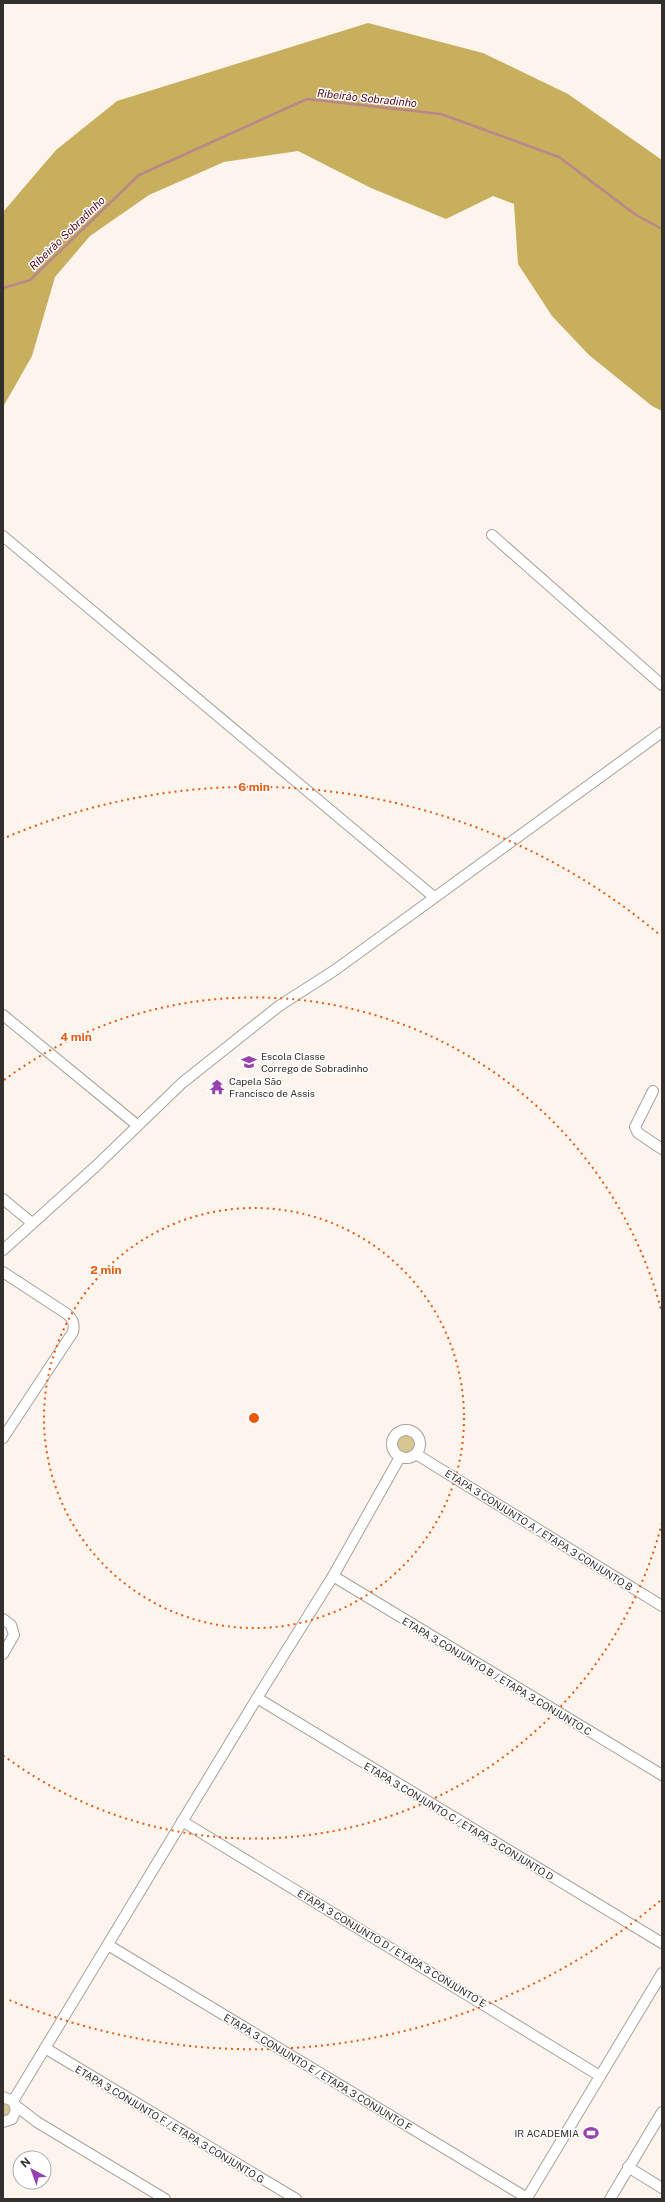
<svg xmlns="http://www.w3.org/2000/svg" width="665" height="2202" font-family="'Public Sans',sans-serif">
<style>
.green{fill:#d7c690}
.forest{fill:#c8af5d}
.lines{fill:none;stroke-linecap:round;stroke-linejoin:round}
.stream{stroke:#ba8689;stroke-width:2.5}
.minor-casing{stroke:#a9a19c;stroke-width:12}
.minor{stroke:#fff;stroke-width:10}
.ring{fill:none;stroke:#e8590c;stroke-width:2;stroke-dasharray:2 4}
.labels{text-anchor:middle;dominant-baseline:central;stroke-width:3;stroke-linejoin:round;paint-order:stroke}
.poi-label{font-size:10px;fill:#322f2d;stroke:#fff;text-anchor:start}
.street-label{font-size:10px;fill:#322f2d;stroke:#fff}
.water-label{font-size:11px;font-style:italic;fill:#550518;stroke:#fff}
.centre{fill:#e8590c;stroke:#fff;stroke-width:2}
.ring-label{font-size:12px;text-anchor:middle;font-weight:bold;fill:#e8590c;stroke:#fff;stroke-width:3;stroke-linejoin:round;paint-order:stroke}
</style>
<rect width="100%" height="100%" fill="#fdf4ee"/>
<g class="green">
<circle cx="406" cy="1444" r="12"/>
<path d="M 3,2101 L 10,2105 L 12,2112 L 3,2120 Z"/>
</g>
<path class="forest" d="M 368,23 L 483,53 L 568,94 L 662,160 L 662,411 L 652,406 L 589,355 L 552,316 L 518,264 L 514,204 L 493,196 L 446,219 L 371,188 L 298,151 L 224,162 L 149,195 L 90,236 L 55,277 L 32,356 L 3,407 L 3,212 L 56,150 L 117,101 Z"/>
<g class="lines">
<path class="stream" d="M 3,288 L 30,280 L 139,175 L 307,99 L 441,114 L 559,157 L 636,215 L 662,229"/>
<g class="minor-casing">
<g id="minor">
<path d="M 492,535 L 662,685"/>
<path d="M 3,536 L 434,897"/>
<path d="M 3,1015 L 137,1125"/>
<path d="M 653,1091 L 635,1127 L 638,1133 L 662,1149"/>
<path d="M 3,1199 L 32,1223"/>
<path d="M 3,1250 L 95,1167 L 182,1083 L 279,1006 L 335,970 L 662,732"/>
<path d="M 3,1272 L 67,1314 C 73,1319 75,1324 73,1332 L 3,1438"/>
<circle cx="406" cy="1444" r="14"/>
<path d="M 416,1454 L 662,1606"/>
<path d="M 333,1576 L 662,1775"/>
<path d="M 3,1619 L 11,1625 L 14,1635 L 3,1654"/>
<path d="M 257,1698 L 662,1943"/>
<path d="M 182,1821 L 600,2076"/>
<path d="M 108,1945 L 527,2198"/>
<path d="M 45,2048 L 296,2199"/>
<path d="M 3,2097 L 13,2101 L 16,2110 L 12,2119 L 3,2122"/>
<path d="M 13,2101 L 257,1698 L 333,1576 L 400,1457"/>
<path d="M 15,2105 L 37,2122 L 165,2199"/>
<path d="M 628,2167 L 662,2188"/>
<path d="M 528,2199 L 527,2198 L 662,1973"/>
<path d="M 610,2199 L 662,2112"/>
</g>
</g>
<use href="#minor" class="minor"/>
</g>
<g class="ring">
<circle cx="254" cy="1418" r="210"/>
<path d="M662 1523A421 421 0 0 1 4 1756M4 1080A421 421 0 0 1 662 1313"/>
<path d="M660 1901A631 631 0 0 1 7 1999M7 837A631 631 0 0 1 660 935"/>
</g>
<defs>
<g id="school-bare" transform="scale(1.2)"><path d="M0-5L7-2L0 1L-7-2ZM-4 1L0 2.5L4 1V4Q0 6-4 4Z" fill="#9842b0" stroke="#fff" stroke-width="2.5" paint-order="stroke"/></g>
<g id="temple-bare" transform="scale(1.2)"><path d="M0-6L5-2H3V0L6.5 2.5H4V6H1.5V3h-3V6H-4V2.5H-6.5L-3 0V-2H-5Z" fill="#9842b0" stroke="#fff" stroke-width="2.5" paint-order="stroke"/></g>
<g id="stadium-bare" transform="scale(1.2)"><path d="M0-5a6.5 5 0 1 0 0 10a6.5 5 0 1 0 0-10ZM-3.5-1.8h7v3.6h-7Z" fill="#9842b0" stroke="#fff" stroke-width="2.5" paint-order="stroke"/></g>
</defs>
<g fill-rule="evenodd">
<use href="#school-bare" x="249" y="1062"/>
<use href="#temple-bare" x="217" y="1087"/>
<use href="#stadium-bare" x="591" y="2133"/>
</g>
<g class="labels">
<g class="poi-label">
<text x="261" y="1056">Escola Classe<tspan x="261" dy="12">Corrego de Sobradinho</tspan></text>
<text x="229" y="1081">Capela São<tspan x="229" dy="12">Francisco de Assis</tspan></text>
<text x="579" y="2133" text-anchor="end">IR ACADEMIA</text>
</g>
<g class="street-label">
<text transform="translate(539 1530) rotate(32)">ETAPA 3 CONJUNTO A / ETAPA 3 CONJUNTO B</text>
<text transform="translate(497 1676) rotate(31)">ETAPA 3 CONJUNTO B / ETAPA 3 CONJUNTO C</text>
<text transform="translate(459 1821) rotate(31)">ETAPA 3 CONJUNTO C / ETAPA 3 CONJUNTO D</text>
<text transform="translate(392 1948) rotate(31)">ETAPA 3 CONJUNTO D / ETAPA 3 CONJUNTO E</text>
<text transform="translate(318 2072) rotate(31)">ETAPA 3 CONJUNTO E / ETAPA 3 CONJUNTO F</text>
<text transform="translate(170 2124) rotate(31)">ETAPA 3 CONJUNTO F / ETAPA 3 CONJUNTO G</text>
</g>
<g class="water-label">
<text transform="translate(367 98) rotate(6)">Ribeirão Sobradinho</text>
<text transform="translate(67 233) rotate(-44)">Ribeirão Sobradinho</text>
</g>
</g>
<circle cx="254" cy="1418" r="6" class="centre"/>
<g class="ring-label">
<text x="254" y="791">6 min</text>
<text x="76" y="1041">4 min</text>
<text x="106" y="1274">2 min</text>
</g>
<rect width="665" height="2202" fill="none" stroke="#322f2d" stroke-width="8"/>
<g transform="translate(32 2170) rotate(319)"><circle r="19" fill="#ffffff" stroke="#adacab"/>
<path d="M0-3L7 15L0 10L-7 15Z" fill="#9842b0"/>
<text y="-6" font-size="11" font-weight="bold" text-anchor="middle" fill="#322f2d">N</text>
</g>
</svg>
